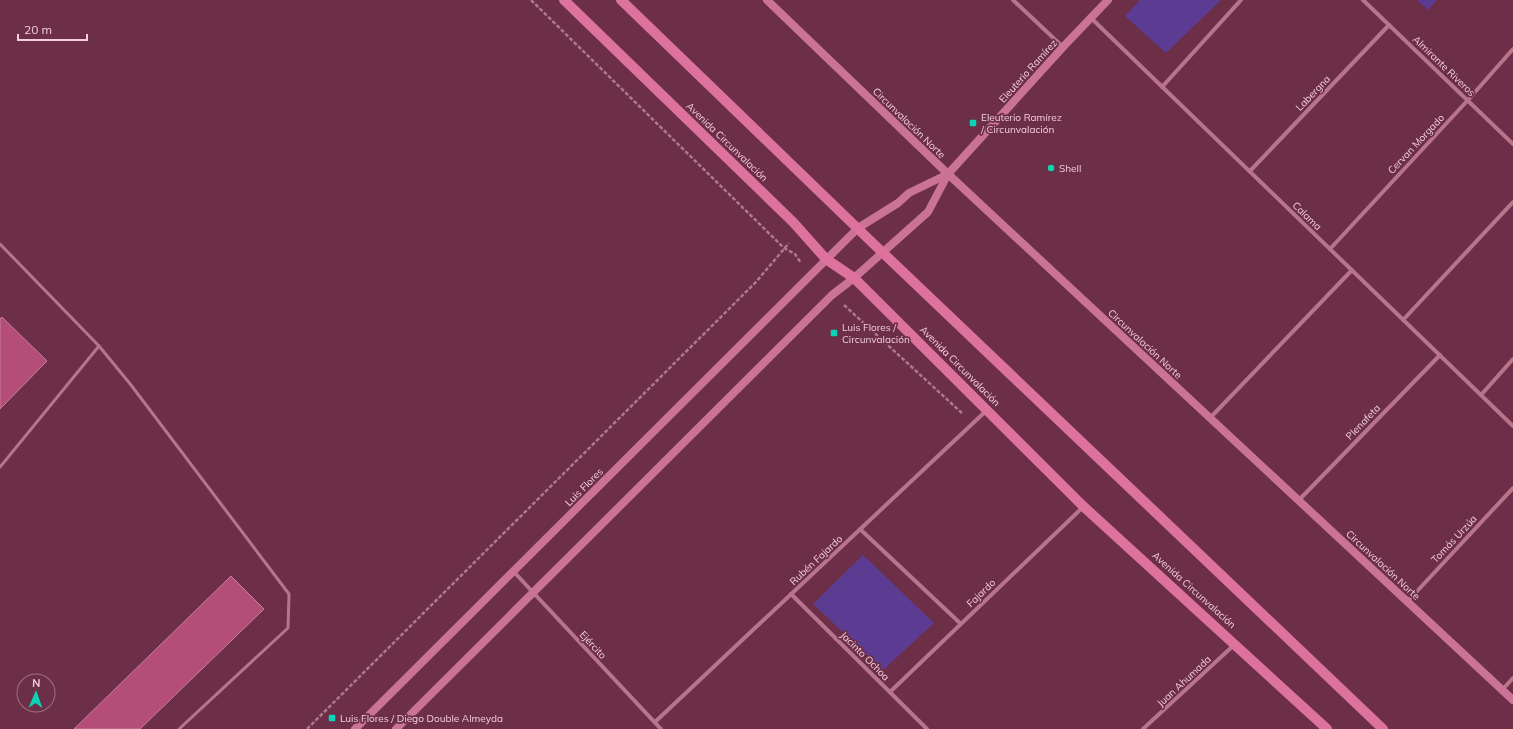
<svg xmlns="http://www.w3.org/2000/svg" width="1513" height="729" font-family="Mulish,sans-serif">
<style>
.green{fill:#5b3c92}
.building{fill:#b44d77;stroke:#c58099}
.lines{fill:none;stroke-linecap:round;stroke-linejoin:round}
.path{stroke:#ac7a8c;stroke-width:2.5;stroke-dasharray:4 2;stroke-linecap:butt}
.lane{stroke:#b8748c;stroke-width:3}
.street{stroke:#b8748c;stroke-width:4}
.secondary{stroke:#cb7394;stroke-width:8}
.primary{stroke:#dd739c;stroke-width:10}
.poi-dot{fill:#08d5b5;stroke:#6c2f47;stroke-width:1.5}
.labels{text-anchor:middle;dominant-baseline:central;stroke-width:3.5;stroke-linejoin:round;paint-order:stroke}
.street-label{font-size:10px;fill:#f4ceda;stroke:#6c2f47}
.poi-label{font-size:10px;fill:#f4ceda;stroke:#6c2f47;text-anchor:start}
</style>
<rect width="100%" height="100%" fill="#6c2f47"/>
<g class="green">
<path d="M 1140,0 L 1221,0 L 1166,53 L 1125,16 Z"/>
<path d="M 1417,0 L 1437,0 L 1428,10 Z"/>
<path d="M 863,555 L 934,623 L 883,670 L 813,604 Z"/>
</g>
<g class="building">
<path d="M 2,317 L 47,361 L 0,409 L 0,319 Z"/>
<path d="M 231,576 L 264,609 L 140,729 L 74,729 Z"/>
</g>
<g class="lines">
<g class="path">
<path d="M 531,0 L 784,248 L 795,254 L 801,263"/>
<path d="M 844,305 L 963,414"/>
<path d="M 307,729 L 756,282 L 789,243"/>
</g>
<g class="lane">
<path d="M 0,244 L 99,346 L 131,385 L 289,594 L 288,628 L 179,729"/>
<path d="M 0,467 L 99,346"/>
</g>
<g class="street">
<path d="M 1013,0 L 1063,47"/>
<path d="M 1363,0 L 1513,144"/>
<path d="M 1091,18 L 1513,426"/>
<path d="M 1162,87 L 1241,0"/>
<path d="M 1250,171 L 1389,25"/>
<path d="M 1330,249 L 1468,100 L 1513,49"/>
<path d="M 1403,320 L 1513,202"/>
<path d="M 1481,395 L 1513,359"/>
<path d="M 1210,418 L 1352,270"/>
<path d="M 1298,501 L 1440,355"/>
<path d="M 860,529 L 961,624"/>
<path d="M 514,572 L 661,729"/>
<path d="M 791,594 L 927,729"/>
<path d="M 1407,602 L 1513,488"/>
<path d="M 1502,690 L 1513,678"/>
<path d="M 890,692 L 1083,507"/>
<path d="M 655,722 L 987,410"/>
<path d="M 1143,729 L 1234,645"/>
</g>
<g class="secondary">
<path d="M 767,0 L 948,174 L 1513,700"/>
<path d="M 355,729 L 858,228 L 898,203 L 909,193 L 948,174"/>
<path d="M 396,729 L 832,295 L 854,278 L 928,212 L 948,174 L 1063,47 L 1108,0"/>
</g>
<g class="primary">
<path d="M 564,0 L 793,222 L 826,259 L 854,278 L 1083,506 L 1327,729"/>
<path d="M 621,0 L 882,252 L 1383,729"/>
</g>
</g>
<g class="poi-dot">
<rect x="969" y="119" width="8" height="8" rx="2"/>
<circle cx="1051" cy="168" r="4"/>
<rect x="830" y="329" width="8" height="8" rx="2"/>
<rect x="328" y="714" width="8" height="8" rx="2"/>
</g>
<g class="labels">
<g class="street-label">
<text transform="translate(1444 66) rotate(44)">Almirante Riveros</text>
<text transform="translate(1028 71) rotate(-48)">Eleuterio Ramírez</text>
<text transform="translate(1313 93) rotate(-46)">Labergna</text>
<text transform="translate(909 123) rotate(44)">Circunvalación Norte</text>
<text transform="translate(727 142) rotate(44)">Avenida Circunvalación</text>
<text transform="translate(1416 144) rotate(-47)">Cervan Morgado</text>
<text transform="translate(1307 216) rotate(44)">Calama</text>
<text transform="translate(1145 344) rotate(43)">Circunvalación Norte</text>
<text transform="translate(960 366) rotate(45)">Avenida Circunvalación</text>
<text transform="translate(1363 422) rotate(-46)">Plenafeta</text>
<text transform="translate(584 487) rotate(-45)">Luis Flores</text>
<text transform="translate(1454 539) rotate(-47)">Tomás Urzúa</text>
<text transform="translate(816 560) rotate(-43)">Rubén Fajardo</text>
<text transform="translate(1383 565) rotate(43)">Circunvalación Norte</text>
<text transform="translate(1194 590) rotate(42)">Avenida Circunvalación</text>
<text transform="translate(981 593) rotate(-44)">Fajardo</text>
<text transform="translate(593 645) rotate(47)">Ejército</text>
<text transform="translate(865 656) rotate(45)">Jacinto Ochoa</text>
<text transform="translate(1184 681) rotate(-43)">Juan Ahumada</text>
</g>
<g class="poi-label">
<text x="981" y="117">Eleuterio Ramírez<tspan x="981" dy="12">/ Circunvalación</tspan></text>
<text x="1059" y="168">Shell</text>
<text x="842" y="327">Luis Flores /<tspan x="842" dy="12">Circunvalación</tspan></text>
<text x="340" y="718">Luis Flores / Diego Double Almeyda</text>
</g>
</g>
<g transform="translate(36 693) rotate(2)"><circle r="19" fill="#6c2f47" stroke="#a26f82"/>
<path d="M0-3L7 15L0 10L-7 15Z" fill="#08d5b5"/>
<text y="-6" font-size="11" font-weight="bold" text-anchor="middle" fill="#f4ceda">N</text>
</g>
<path d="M18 34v6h69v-6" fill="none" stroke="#f4ceda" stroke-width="2"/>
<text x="24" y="34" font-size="12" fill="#f4ceda" stroke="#6c2f47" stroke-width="3" paint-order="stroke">20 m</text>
</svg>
